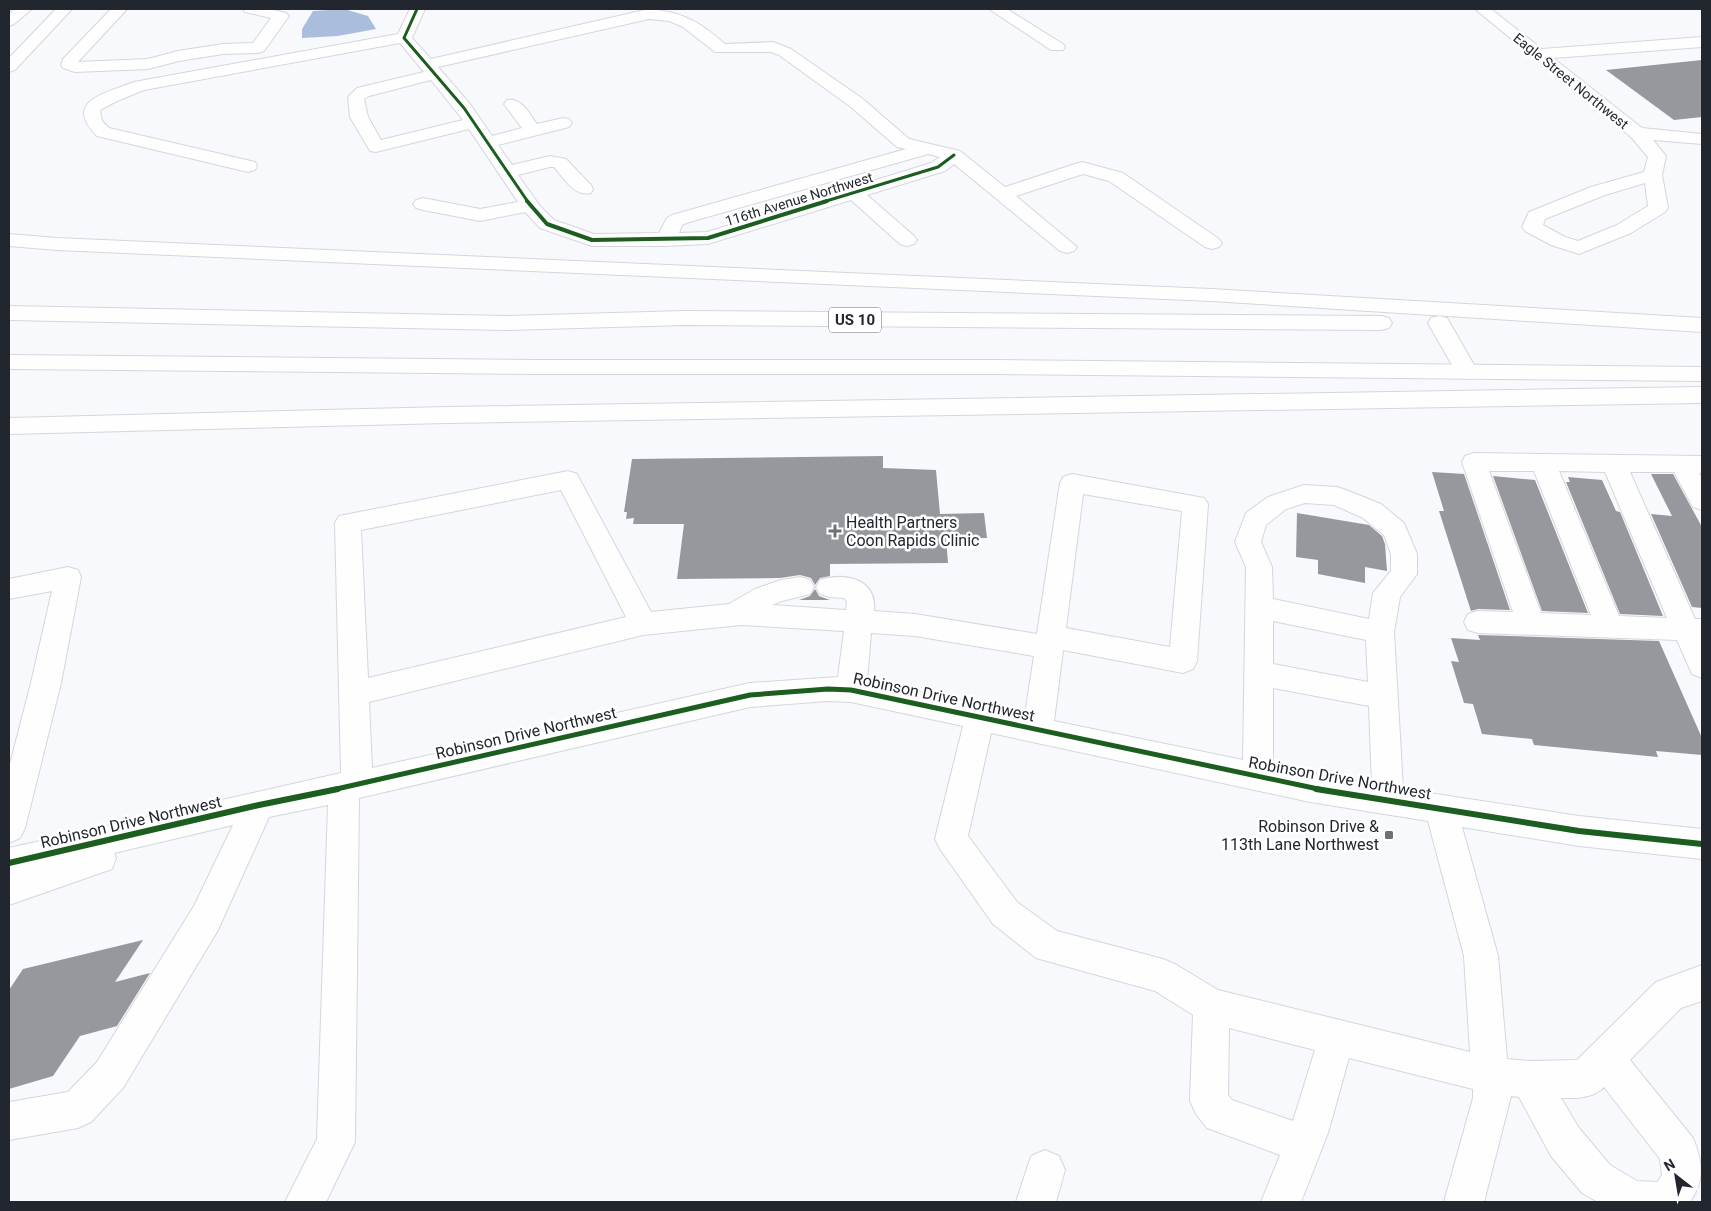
<svg xmlns="http://www.w3.org/2000/svg" width="1711" height="1211" font-family="Roboto,sans-serif">
<style>
.water{fill:#abbddc}
.building{fill:#96989d}
.lines{fill:none;stroke-linecap:round;stroke-linejoin:round}
.minor-casing{stroke:#d3d7dc;stroke-width:2}
.major-casing{stroke:#d3d7dc;stroke-width:2}
.highway-casing{stroke:#d3d7dc;stroke-width:2}
.minor{fill:#fefeff;fill-rule:evenodd}
.major{fill:#fefeff;fill-rule:evenodd}
.highway{fill:#fefeff;fill-rule:evenodd}
.cycleway-far3-casing{stroke:#fff;stroke-width:5}
.cycleway-far2-casing{stroke:#fff;stroke-width:6}
.cycleway-far1-casing{stroke:#fff;stroke-width:8}
.cycleway-casing{stroke:#fff;stroke-width:9}
.cycleway-far3{stroke:#1b5e20;stroke-width:3}
.cycleway-far2{stroke:#1b5e20;stroke-width:4}
.cycleway-far1{stroke:#1b5e20;stroke-width:5}
.cycleway{stroke:#1b5e20;stroke-width:6}
.poi-dot{fill:#6d7076;stroke:#fff;stroke-width:2}
.labels{text-anchor:middle;dominant-baseline:central;stroke-width:5;stroke-linejoin:round;paint-order:stroke}
.far-street-label{font-size:14px;fill:#22262e;stroke:#fff}
.shield{fill:#fff;stroke:#64676d;stroke-width:1}
.shield-label{font-size:15px;font-weight:bold;fill:#22262e}
.poi-label{font-size:16px;fill:#22262e;stroke:#fff;text-anchor:start}
.street-label{font-size:16px;fill:#22262e;stroke:#fff}
</style>
<rect width="100%" height="100%" fill="#f7f9fc"/>
<path class="water" d="M 344,9 L 368,16 L 376,29 L 338,36 L 302,38 L 302,29 L 313,11 Z"/>
<g class="building">
<path d="M 1702,60 L 1702,117 L 1674,120 L 1606,70 Z"/>
<path d="M 883,456 L 883,468 L 936,470 L 940,514 L 984,513 L 987,538 L 946,538 L 948,563 L 830,564 L 830,576 L 820,578 L 815,585 L 811,578 L 800,575 L 780,578 L 677,579 L 684,524 L 633,524 L 634,518 L 626,519 L 627,512 L 624,512 L 632,459 Z"/>
<path d="M 1432,472 L 1464,474 L 1510,610 L 1478,609 L 1471,611 L 1439,511 L 1444,511 Z"/>
<path d="M 1651,474 L 1673,474 L 1702,527 L 1702,608 L 1692,607 L 1651,514 L 1672,516 Z"/>
<path d="M 1493,476 L 1535,480 L 1588,613 L 1542,611 Z"/>
<path d="M 1568,477 L 1602,480 L 1616,511 L 1620,512 L 1663,616 L 1620,614 L 1566,482 L 1570,482 Z"/>
<path d="M 1297,513 L 1369,525 L 1382,536 L 1385,544 L 1387,571 L 1365,567 L 1365,583 L 1318,574 L 1318,560 L 1296,557 Z"/>
<path d="M 815,589 L 819,596 L 830,600 L 799,600 L 810,596 Z"/>
<path d="M 1478,635 L 1659,641 L 1702,738 L 1702,755 L 1656,751 L 1658,757 L 1534,745 L 1532,739 L 1482,734 L 1473,704 L 1464,703 L 1451,661 L 1459,662 L 1451,638 L 1480,640 Z"/>
<path d="M 143,940 L 115,982 L 150,973 L 117,1026 L 80,1036 L 53,1076 L 9,1089 L 9,990 L 23,969 Z"/>
</g>
<g class="lines">
<g class="minor-casing">
<g id="minor">
<path d="M 111,9 L 127,9 L 78,62 L 148,59 L 178,51 L 223,44 L 253,43 L 271,18 L 245,12 L 243,9 L 269,9 L 286,13 L 289,16 L 264,51 L 258,53 L 223,54 L 179,61 L 148,69 L 75,72 L 63,68 L 61,65 L 63,59 Z"/>
<path d="M 410,9 L 425,9 L 412,38 L 431,59 L 649,9 C 683,12 700,22 725,44 L 773,42 L 791,49 L 863,99 L 909,139 L 960,151 L 1005,187 L 1075,164 L 1082,162 L 1123,173 L 1219,239 L 1222,243 L 1219,247 L 1212,249 L 1205,247 L 1109,181 L 1083,174 L 1016,196 L 1077,247 L 1074,251 L 1067,253 L 1060,251 L 954,164 L 945,171 L 867,195 L 914,236 L 917,240 L 914,244 L 907,246 L 900,244 L 851,200 L 708,244 L 665,246 L 592,246 L 540,228 L 525,212 L 480,221 L 423,210 L 416,208 L 413,204 L 416,200 L 423,198 L 480,209 L 518,202 L 469,129 L 376,152 L 370,151 L 350,117 L 348,97 L 357,88 L 424,72 L 400,43 L 144,90 L 117,101 L 100,110 L 102,121 L 109,128 L 255,162 L 257,166 L 255,170 L 248,172 L 97,136 C 62,101 106,93 134,82 L 398,34 ZM 649,19 L 669,21 L 683,27 L 715,52 L 771,52 L 779,55 L 851,107 L 897,147 L 906,149 L 672,215 L 667,218 L 659,233 L 594,234 L 554,220 L 540,206 L 518,175 L 550,167 L 554,167 C 564,178 574,197 591,193 L 593,189 L 591,185 L 566,159 L 550,156 L 512,165 L 498,145 L 569,127 L 572,123 L 569,119 L 563,118 L 537,124 C 529,114 522,97 507,100 L 504,104 L 522,128 L 492,136 L 470,104 L 438,67 ZM 431,80 L 463,120 L 381,140 L 368,117 L 364,99 L 369,96 ZM 928,154 L 940,157 L 931,163 L 707,232 L 679,233 L 682,225 L 686,223 Z"/>
<path d="M 989,9 L 1007,9 L 1063,44 L 1065,47 L 1063,50 L 1051,50 Z"/>
<path d="M 1475,9 L 1491,9 L 1542,49 L 1702,37 L 1702,47 L 1553,58 L 1642,128 L 1702,134 L 1702,144 L 1653,140 L 1666,156 L 1662,175 L 1668,208 L 1665,212 L 1631,233 L 1579,254 L 1551,245 L 1525,231 L 1522,227 L 1529,212 L 1591,187 L 1644,172 L 1648,157 L 1631,137 ZM 1645,183 L 1648,206 L 1617,225 L 1578,241 L 1565,237 L 1543,225 L 1545,219 L 1605,195 Z"/>
<path d="M 1439,316 L 1447,318 L 1450,323 L 1478,372 L 1475,377 L 1467,379 L 1459,377 L 1456,372 L 1428,323 L 1431,318 Z"/>
<path d="M 1474,453 L 1702,456 L 1702,472 L 1699,473 L 1702,478 L 1702,510 L 1693,507 L 1674,472 L 1630,472 L 1695,619 L 1702,619 L 1702,678 L 1692,674 L 1677,640 L 1478,633 L 1468,630 L 1464,622 L 1468,614 L 1478,611 L 1513,612 L 1462,462 L 1465,456 ZM 1489,471 L 1534,471 L 1591,615 L 1541,613 ZM 1559,471 L 1605,472 L 1667,618 L 1619,616 Z"/>
<path d="M 568,471 L 577,474 L 580,480 L 651,612 L 729,604 L 755,589 L 781,580 L 800,577 L 810,580 L 814,587 L 810,594 L 782,601 L 772,605 L 846,610 L 847,601 L 844,598 L 830,597 L 820,594 L 816,587 L 820,580 C 846,572 877,579 874,611 L 915,614 L 1037,634 L 1060,483 L 1063,477 L 1072,474 L 1204,498 L 1208,504 L 1197,661 L 1193,669 L 1183,673 L 1063,650 L 1054,721 L 1243,760 L 1246,567 L 1235,542 L 1246,513 L 1268,497 L 1304,485 L 1337,487 L 1346,490 L 1381,504 L 1404,523 L 1417,554 L 1417,574 L 1400,597 L 1394,632 L 1403,789 L 1579,816 L 1702,829 L 1702,859 L 1579,846 L 1462,827 L 1498,956 L 1507,1059 L 1530,1061 L 1577,1060 L 1656,982 L 1702,965 L 1702,1001 L 1681,1008 L 1630,1060 L 1693,1138 C 1703,1163 1705,1180 1690,1202 L 1598,1202 L 1582,1193 L 1551,1156 L 1519,1097 L 1511,1096 L 1484,1202 L 1444,1202 L 1473,1098 L 1473,1089 L 1349,1058 L 1328,1133 L 1301,1202 L 1261,1202 L 1280,1155 L 1207,1128 L 1196,1114 L 1190,1101 L 1193,1015 L 1155,991 L 1036,958 L 993,924 L 940,849 L 935,839 L 963,726 L 851,702 L 828,701 L 750,707 L 359,798 L 355,1142 L 326,1202 L 285,1202 L 317,1139 L 328,805 L 269,817 L 218,930 L 123,1088 L 91,1122 L 78,1128 L 9,1140 L 9,1102 L 68,1092 L 97,1062 L 194,906 L 233,825 L 114,853 L 116,858 L 112,869 L 9,905 L 9,848 L 341,773 L 335,523 L 339,516 ZM 561,490 L 626,617 L 368,678 L 361,530 ZM 1083,494 L 1182,511 L 1170,647 L 1066,628 ZM 1305,503 L 1334,505 L 1363,518 L 1384,535 L 1391,554 L 1391,571 L 1373,593 L 1369,619 L 1273,599 L 1272,567 L 1261,542 L 1266,525 L 1286,509 ZM 1273,621 L 1366,640 L 1368,682 L 1273,664 ZM 741,625 L 844,631 L 838,677 L 750,683 L 372,768 L 369,702 L 643,635 ZM 871,633 L 915,636 L 1034,656 L 1025,714 L 867,681 ZM 1273,688 L 1369,706 L 1372,784 L 1273,767 ZM 991,733 L 1310,802 L 1428,821 L 1464,956 L 1470,1052 L 1218,990 L 1175,964 L 1163,959 L 1057,931 L 1017,902 L 968,836 ZM 1229,1028 L 1315,1050 L 1293,1121 L 1232,1100 L 1228,1095 ZM 1604,1087 L 1660,1159 L 1662,1175 L 1657,1182 L 1637,1181 L 1610,1165 L 1579,1128 L 1561,1098 C 1577,1098 1592,1099 1604,1087 Z"/>
<path d="M 68,567 L 78,570 L 81,577 L 61,683 L 25,828 L 20,838 L 9,843 L 9,768 L 31,683 L 52,591 L 9,599 L 9,579 Z"/>
<path d="M 1045,1150 L 1059,1156 L 1065,1170 L 1056,1202 L 1016,1202 L 1031,1156 Z"/>
</g>
</g>
<g class="major-casing">
<g id="major">
<path d="M 15,9 L 32,9 L 14,24 L 9,26 L 9,14 Z"/>
<path d="M 56,9 L 72,9 L 15,70 L 9,72 L 9,58 Z"/>
</g>
</g>
<g class="highway-casing">
<g id="highway">
<path d="M 9,234 L 57,238 L 1211,289 L 1702,318 L 1702,332 L 1211,301 L 57,250 L 9,246 Z"/>
<path d="M 9,306 L 507,316 L 684,311 L 1381,316 L 1389,318 L 1392,323 L 1389,328 L 1381,330 L 684,325 L 507,330 L 9,320 Z"/>
<path d="M 9,355 L 538,360 L 997,360 L 1702,367 L 1702,381 L 997,374 L 538,374 L 9,369 Z"/>
<path d="M 1702,387 L 1702,403 L 447,423 L 9,434 L 9,418 L 447,407 Z"/>
</g>
</g>
<use href="#minor" class="minor"/>
<use href="#major" class="major"/>
<use href="#highway" class="highway"/>
<g class="cycleway-far3-casing">
<g id="cycleway-far3">
<path d="M 417,9 L 404,38 L 464,108 L 528,202"/>
<path d="M 823,202 L 938,167 L 954,155"/>
</g>
</g>
<g class="cycleway-far2-casing">
<path id="cycleway-far2" d="M 527,201 L 547,224 L 592,240 L 708,238 L 827,201"/>
</g>
<g class="cycleway-far1-casing">
<path id="cycleway-far1" d="M 332,790 L 750,695 L 828,689 L 851,690 L 1323,790"/>
</g>
<g class="cycleway-casing">
<g id="cycleway">
<path d="M 1316,789 L 1579,831 L 1702,844"/>
<path d="M 9,863 L 259,805 L 338,789"/>
</g>
</g>
<use href="#cycleway-far3" class="cycleway-far3"/>
<use href="#cycleway-far2" class="cycleway-far2"/>
<use href="#cycleway-far1" class="cycleway-far1"/>
<use href="#cycleway" class="cycleway"/>
</g>
<g class="poi-dot">
<path d="M832.5 523.5h5v5h5v5h-5v5h-5v-5h-5v-5h5z"/>
<rect x="1384" y="830" width="10" height="10" rx="2.5"/>
</g>
<g class="labels">
<g class="far-street-label">
<text transform="translate(1571 81) rotate(39)">Eagle Street Northwest</text>
<text transform="translate(799 199) rotate(-17)">116th Avenue Northwest</text>
</g>
<rect class="shield" x="829" y="307.5" width="52" height="25" rx="4"/>
<g class="shield-label">
<text x="855" y="320">US 10</text>
</g>
<g class="poi-label">
<text x="846" y="522">Health Partners<tspan x="846" dy="18">Coon Rapids Clinic</tspan></text>
<text x="1379" y="826" text-anchor="end">Robinson Drive &amp;<tspan x="1379" dy="18">113th Lane Northwest</tspan></text>
</g>
<g class="street-label">
<text transform="translate(944 697) rotate(12)">Robinson Drive Northwest</text>
<text transform="translate(526 733) rotate(-13)">Robinson Drive Northwest</text>
<text transform="translate(1340 778) rotate(10)">Robinson Drive Northwest</text>
<text transform="translate(131 822) rotate(-13)">Robinson Drive Northwest</text>
</g>
</g>
<rect width="1711" height="1211" fill="none" stroke="#22262e" stroke-width="20"/>
<g transform="translate(1676 1176) rotate(329)" stroke="#ffffff" stroke-width="4" paint-order="stroke">
<path d="M0-4L9 19L0 12L-9 19Z" fill="#22262e"/>
<text y="-8" font-size="14" font-weight="bold" text-anchor="middle" fill="#22262e">N</text>
</g>
</svg>
